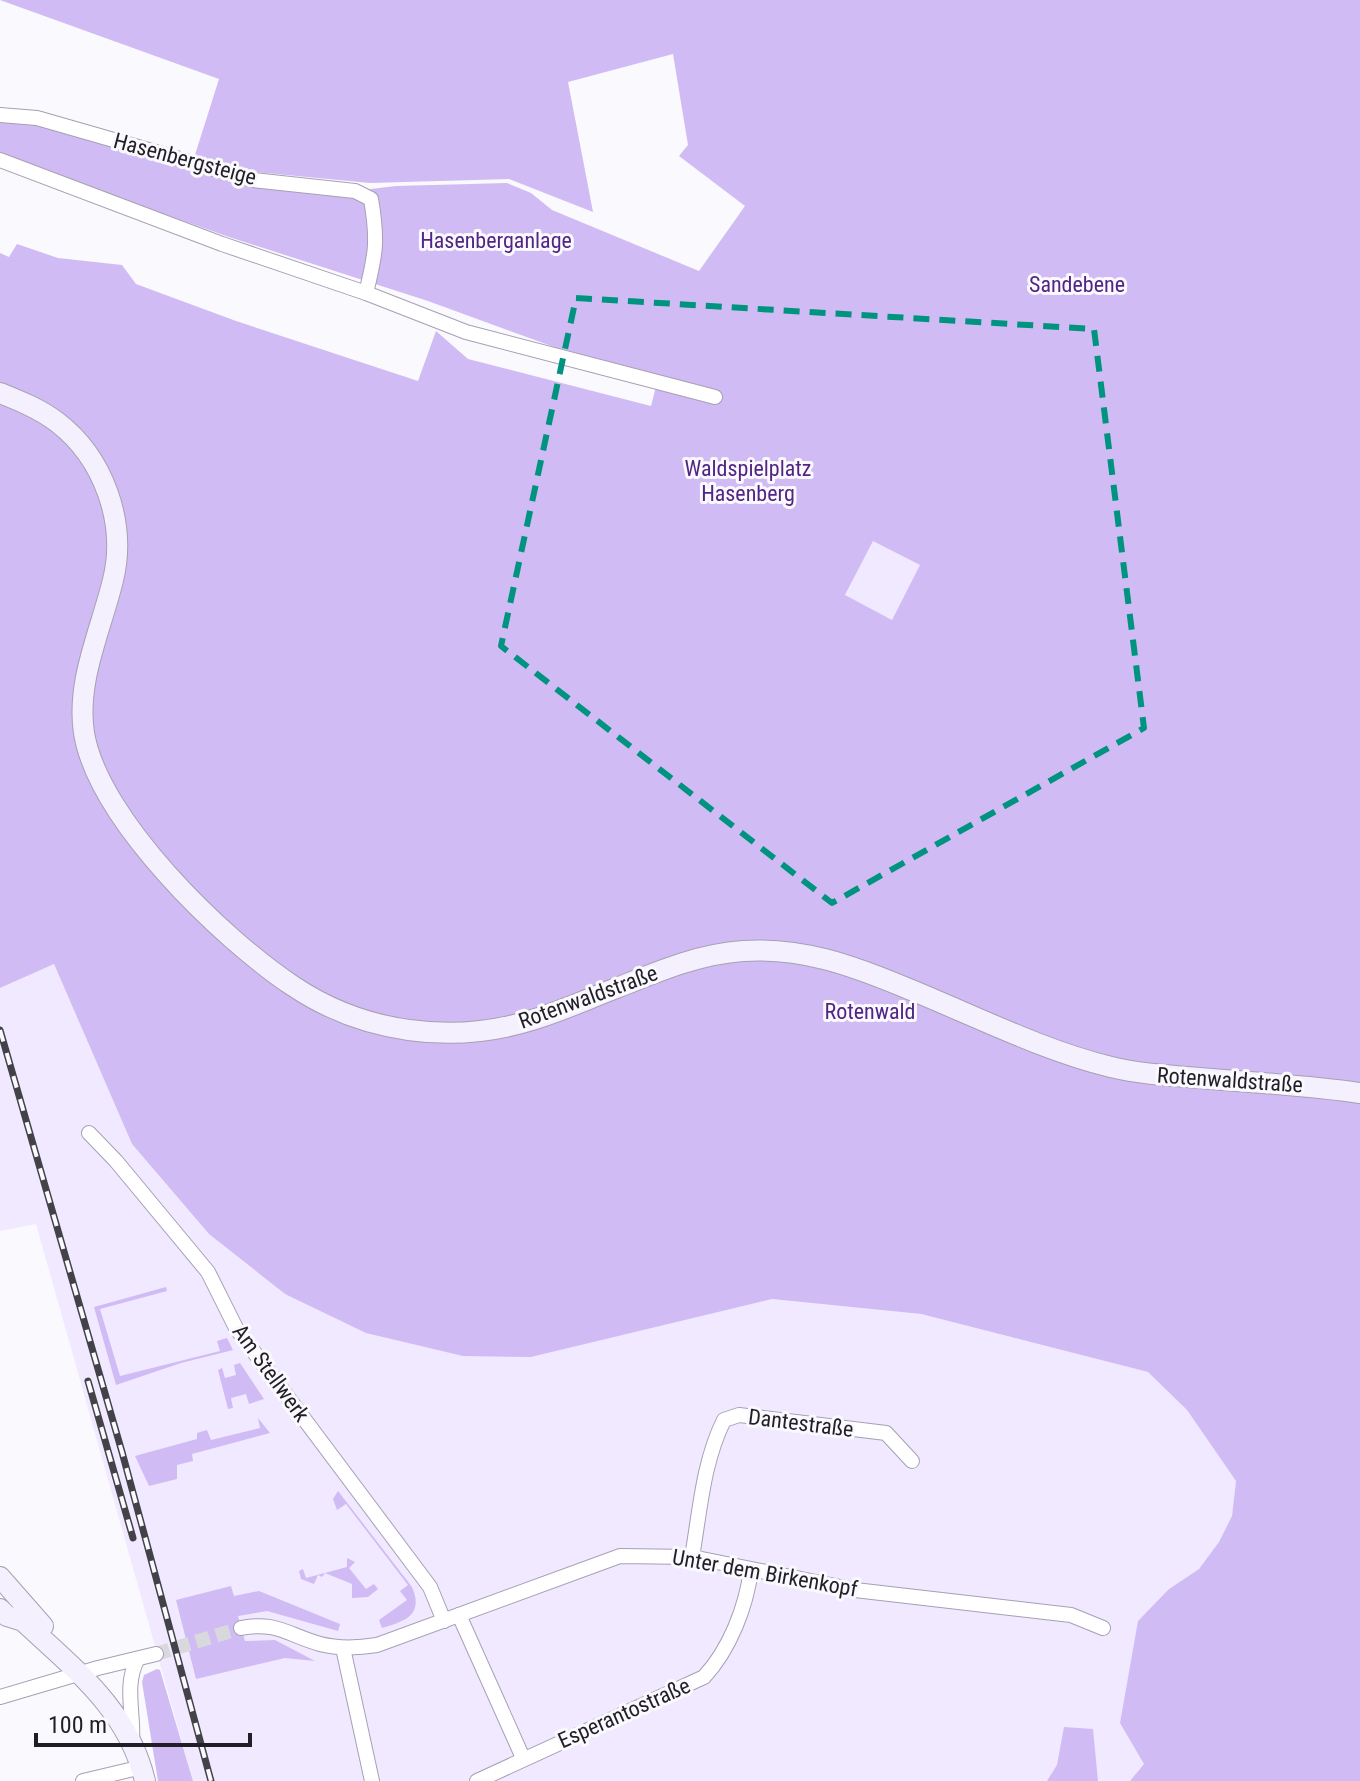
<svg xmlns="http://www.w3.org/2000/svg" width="1360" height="1781" font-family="'Roboto Condensed',sans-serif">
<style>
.built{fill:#f0e9ff}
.green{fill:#d0bbf5;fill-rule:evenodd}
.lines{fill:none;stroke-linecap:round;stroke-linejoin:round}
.street-tunnel{stroke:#d9d8dd;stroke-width:14;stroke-dasharray:14 7;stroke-linecap:butt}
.street-casing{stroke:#a6a0b3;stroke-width:16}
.secondary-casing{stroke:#a6a0b3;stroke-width:22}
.street{stroke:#fff;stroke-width:14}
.secondary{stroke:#f5f0fe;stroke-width:20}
.rail-casing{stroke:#444249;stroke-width:7}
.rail{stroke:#faf9fd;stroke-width:4;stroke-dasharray:12;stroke-linecap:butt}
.marked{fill:none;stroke:#009380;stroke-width:6;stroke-dasharray:16 10;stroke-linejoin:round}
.labels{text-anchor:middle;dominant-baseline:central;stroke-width:6;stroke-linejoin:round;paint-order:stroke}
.street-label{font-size:22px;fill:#211e26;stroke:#faf9fd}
.park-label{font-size:22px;fill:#522585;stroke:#faf9fd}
</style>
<rect width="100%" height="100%" fill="#faf9fd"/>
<g class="built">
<path d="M 873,540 L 921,565 L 892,620 L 845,596 Z"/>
<path d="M 54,964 L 132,1144 L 209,1234 L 285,1294 L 531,1357 L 772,1299 L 921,1314 L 1148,1372 L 1187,1410 L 1236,1481 L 1232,1516 L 1220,1542 L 1199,1569 L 1169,1589 L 1144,1764 L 1130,1781 L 193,1781 L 36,1224 L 0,1231 L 0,988 Z"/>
</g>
<g class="green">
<path d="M 1360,0 L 1360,1781 L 1130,1781 L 1144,1764 L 1120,1723 L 1138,1621 L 1169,1589 L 1199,1569 L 1219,1542 L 1232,1516 L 1236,1481 L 1187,1410 L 1148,1372 L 921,1314 L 772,1299 L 531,1357 L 463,1356 L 366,1333 L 285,1294 L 209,1234 L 132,1144 L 54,964 L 0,988 L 0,253 L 9,257 L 17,244 L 58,258 L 122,265 L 136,284 L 236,321 L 418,381 L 436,331 L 468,359 L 651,406 L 659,375 L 554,347 L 428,301 L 229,237 L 0,156 L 0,117 L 37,120 L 253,181 L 354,191 L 396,186 L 507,183 L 531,193 L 552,210 L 699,271 L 745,206 L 679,156 L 688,145 L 673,54 L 568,82 L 593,212 L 509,179 L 370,183 L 255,172 L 194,158 L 219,79 L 0,0 ZM 873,541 L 920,565 L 892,620 L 845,595 Z"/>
<path d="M 166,1287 L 167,1291 L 100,1309 L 120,1376 L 220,1351 L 217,1341 L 227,1338 L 233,1350 L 181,1363 L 116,1385 L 94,1307 Z"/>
<path d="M 240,1363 L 264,1399 L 249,1404 L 246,1394 L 231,1398 L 233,1408 L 228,1409 L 218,1370 L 222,1368 L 225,1378 L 236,1375 L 234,1365 Z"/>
<path d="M 258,1418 L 270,1433 L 192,1454 L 193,1461 L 177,1465 L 177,1479 L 149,1486 L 135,1456 L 197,1439 L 197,1433 L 207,1430 L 211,1440 L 260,1428 Z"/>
<path d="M 338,1491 L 412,1587 C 424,1615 405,1621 382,1628 L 379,1620 L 407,1600 L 400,1591 L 408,1585 L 346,1504 L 337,1510 L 333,1499 Z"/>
<path d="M 347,1558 L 355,1562 L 349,1568 L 366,1589 L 374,1584 L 378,1589 L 368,1597 L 352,1598 L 352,1584 L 325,1573 L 322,1577 L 318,1575 L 314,1584 L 301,1579 L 299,1571 L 303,1569 L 306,1578 L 347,1567 Z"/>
<path d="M 231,1586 L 234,1596 L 259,1591 L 340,1624 L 338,1631 L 267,1611 L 238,1616 L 245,1641 L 275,1640 L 315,1661 L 285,1658 L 196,1679 L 176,1600 Z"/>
<path d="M 157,1669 L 160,1670 L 193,1781 L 158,1781 L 142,1682 L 144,1675 Z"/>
<path d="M 1064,1727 L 1093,1729 L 1098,1781 L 1047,1781 L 1057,1765 Z"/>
</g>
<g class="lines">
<path class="street-tunnel" d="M 156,1654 L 241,1628"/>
<g class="street-casing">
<g id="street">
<path d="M 0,115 L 37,118 L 253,180 L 355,191 L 371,199 C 378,240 376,253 366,293"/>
<path d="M 0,160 L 222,244 L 366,293 L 466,332 L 715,397"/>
<path d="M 89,1133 L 116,1161 L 208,1272 L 236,1328 L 430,1587 L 444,1621"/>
<path d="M 692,1557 C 700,1511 703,1462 724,1420 L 739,1415 L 886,1433 L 912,1461"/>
<path d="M 459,1615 L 523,1758"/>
<path d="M 241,1628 C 276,1621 288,1635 320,1644 C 339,1649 358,1648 377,1645 L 620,1556 L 692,1557 L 855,1590 L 1071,1615 L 1103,1628"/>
<path d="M 343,1648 L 372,1781"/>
<path d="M 0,1697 L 98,1668 L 156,1654"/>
<path d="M 132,1740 C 134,1713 124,1686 137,1660"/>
<path d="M 83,1781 L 142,1767"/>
<path d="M 477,1781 L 704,1677 C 730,1649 746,1607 751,1570"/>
</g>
</g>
<g class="secondary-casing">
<g id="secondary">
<path d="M 0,393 C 20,401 40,409 57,422 C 104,458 127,523 113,580 C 101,630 76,681 84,733 C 98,819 222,939 293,986 C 363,1033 452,1045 532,1020 C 562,1011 590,998 619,987 C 659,971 699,954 743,951 C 801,947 851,965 904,987 C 971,1014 1041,1050 1111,1067 C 1145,1075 1178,1076 1212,1079 C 1262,1083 1311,1086 1360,1093"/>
<path d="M 0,1577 L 43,1626"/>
<path d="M 0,1609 L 7,1616 L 23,1621 C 74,1669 128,1709 145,1781"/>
</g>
</g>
<use href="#street" class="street"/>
<use href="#secondary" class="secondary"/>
<g class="rail-casing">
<g id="rail">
<path d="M 0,1030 L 122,1452 L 211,1781"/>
<path d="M 88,1381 L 133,1538"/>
</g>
</g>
<use href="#rail" class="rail"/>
</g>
<path class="marked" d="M 576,298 L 1094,329 L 1144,728 L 832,903 L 501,646 Z"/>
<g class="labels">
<g class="street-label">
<text transform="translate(185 159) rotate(15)">Hasenbergsteige</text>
<text transform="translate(588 997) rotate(-20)">Rotenwaldstraße</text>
<text transform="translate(1230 1080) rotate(4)">Rotenwaldstraße</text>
<text transform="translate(271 1373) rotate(54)">Am Stellwerk</text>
<text transform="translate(801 1423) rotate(7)">Dantestraße</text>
<text transform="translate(765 1573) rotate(10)">Unter dem Birkenkopf</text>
<text transform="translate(624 1713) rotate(-24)">Esperantostraße</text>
</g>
<g class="park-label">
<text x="496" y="240">Hasenberganlage</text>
<text x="1077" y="284">Sandebene</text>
<text x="748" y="468">Waldspielplatz<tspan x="748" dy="25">Hasenberg</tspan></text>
<text x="870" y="1011">Rotenwald</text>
</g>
</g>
<path d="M36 1733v12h214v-12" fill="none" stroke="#211e26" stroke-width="4"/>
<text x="48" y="1733" font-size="24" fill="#211e26" stroke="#faf9fd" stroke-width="6" paint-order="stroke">100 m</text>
</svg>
